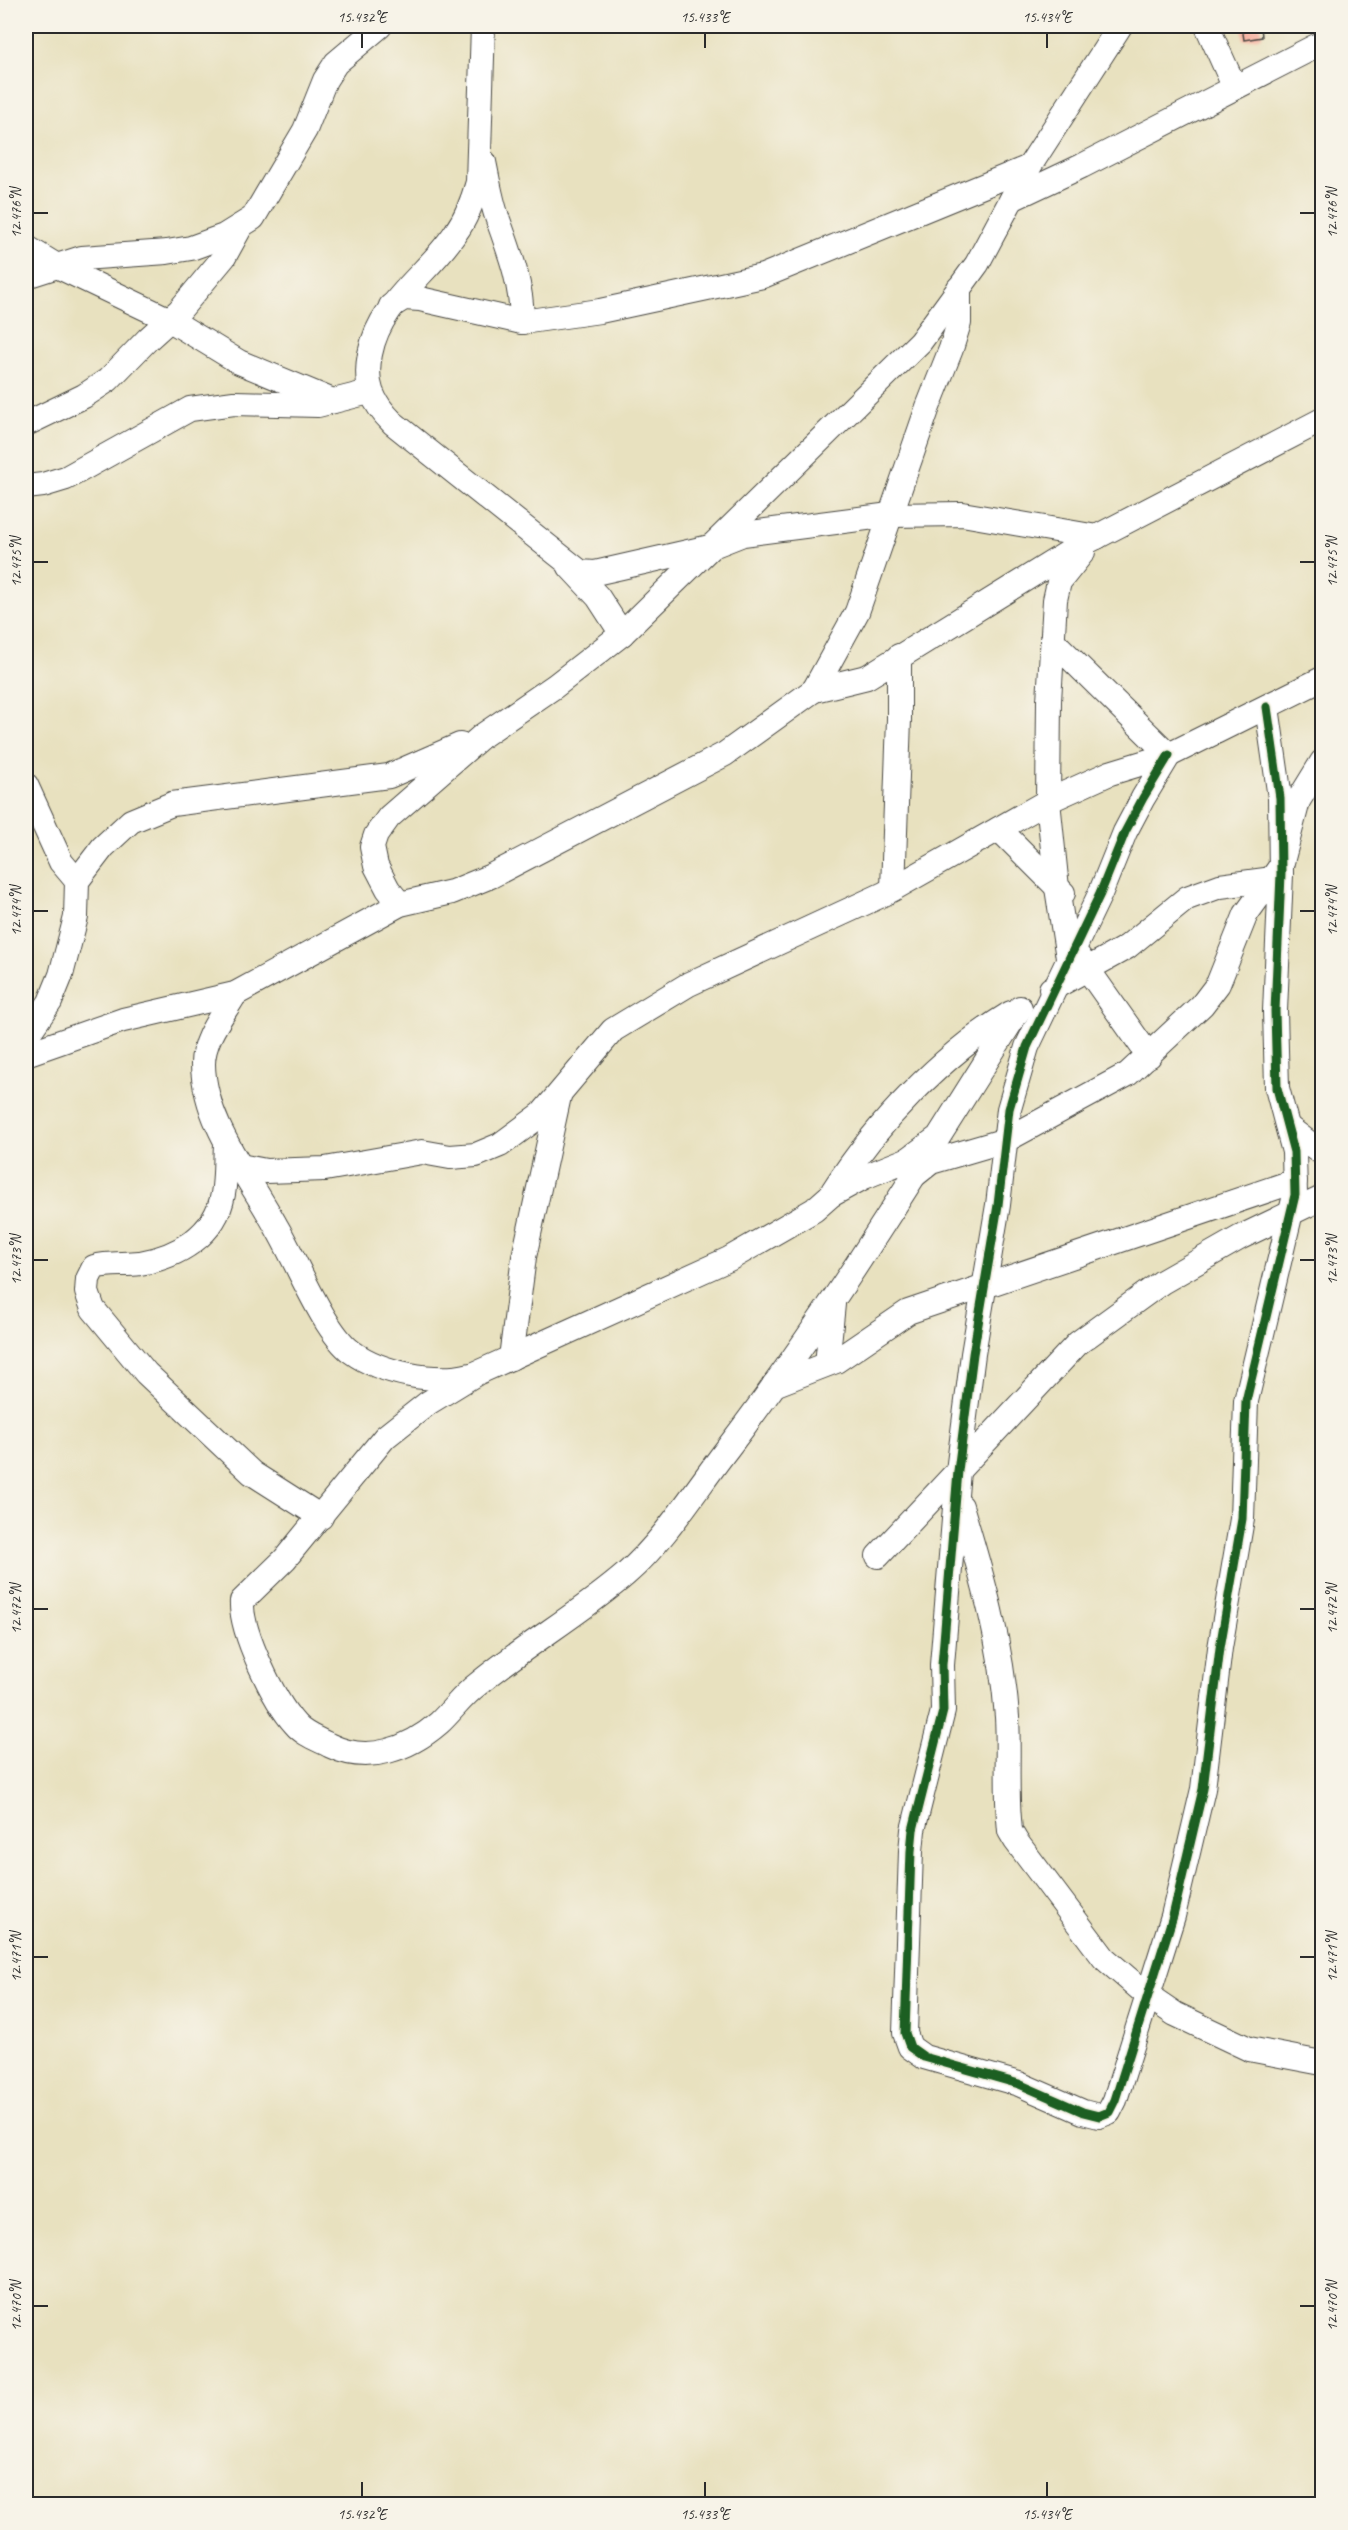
<svg xmlns="http://www.w3.org/2000/svg" width="1348" height="2530" font-family="Caveat,sans-serif">
<style>
.building{fill:#f7a694}
.lines{fill:none;stroke-linecap:round;stroke-linejoin:round}
.minor-casing{stroke:#474641;stroke-width:26}
.minor{stroke:#fff;stroke-width:24}
.cycleway-casing{stroke:#f7f3e8;stroke-width:13}
.cycleway{stroke:#1b5e20;stroke-width:9}
.ticks{fill:none;stroke:#2b2b2b;stroke-width:2}
.neatline{fill:none;stroke:#2b2b2b;stroke-width:2}
.ticks-label{font-size:15px;text-anchor:middle;fill:#2b2b2b}
</style>
<rect width="100%" height="100%" fill="#f7f3e8"/>
<filter id="ink" filterUnits="userSpaceOnUse"><feTurbulence type="fractalNoise" baseFrequency=".0167" numOctaves="2"/><feDisplacementMap in="SourceGraphic" scale="12" xChannelSelector="R" yChannelSelector="G"/><feConvolveMatrix kernelMatrix="1 2 1 2 8 2 1 2 1" color-interpolation-filters="sRGB"/></filter>
<filter id="wash" filterUnits="userSpaceOnUse"><feTurbulence type="fractalNoise" baseFrequency=".008" numOctaves="4" result="noise"/><feDisplacementMap in="SourceGraphic" scale="24" xChannelSelector="R" yChannelSelector="G"/><feGaussianBlur stdDeviation="1.35" result="paint"/><feColorMatrix in="noise" values="0 0 0 0 0 0 0 0 0 0 0 0 0 0 0 0 0 1.4 0 .05"/><feComposite in="paint" operator="in"/></filter>
<g filter="url(#wash)">
<rect width="100%" height="100%" fill="#e8e1bf"/>
<g id="blocks">
<path class="building" d="M 1242,26 L 1261,26 L 1262,37 L 1244,40 Z"/>
</g>
</g>
<g filter="url(#ink)">
<use href="#blocks" fill-opacity="0" stroke="#474641" stroke-width="1.5"/>
<g class="lines">
<g class="minor-casing">
<g id="minor">
<path d="M 483,26 L 478,182 C 473,200 467,217 456,232 C 428,275 380,301 370,354 C 364,384 372,402 393,423 L 580,572 L 595,573 L 710,547 L 743,534 L 890,515 L 962,514 L 1097,537"/>
<path d="M 1207,26 L 1234,86"/>
<path d="M 484,162 C 488,181 491,200 497,217 C 510,253 522,284 522,322"/>
<path d="M 1012,199 L 1082,166 L 1322,43"/>
<path d="M 26,247 L 57,266 L 170,320 L 239,362 L 333,401"/>
<path d="M 26,276 L 82,258 L 167,252 L 191,248 L 224,236 L 253,218 L 305,130 L 325,80 L 336,63 L 380,26"/>
<path d="M 391,306 L 404,298 L 420,299 L 522,322 L 600,311 L 763,276 L 1029,167"/>
<path d="M 26,424 L 84,396 L 108,380 L 148,339 L 179,311 L 224,257 L 241,226"/>
<path d="M 26,487 L 43,485 L 66,478 L 190,409 L 234,403 L 318,405 L 369,392"/>
<path d="M 570,567 L 598,597 L 622,634"/>
<path d="M 1052,640 L 1169,755"/>
<path d="M 814,690 L 867,677 L 1079,546 L 1322,420"/>
<path d="M 1169,755 L 1143,798 L 1125,832 L 1100,894 L 1027,1047 L 1009,1109 L 998,1205 L 973,1354 L 958,1471 L 942,1665 L 943,1711 L 913,1830 L 911,1851 L 905,2033 L 910,2047 L 924,2057 L 1019,2084 L 1083,2112 L 1099,2116 L 1109,2112 L 1115,2100 L 1173,1916 L 1203,1789 L 1220,1648 L 1242,1519 L 1246,1401 L 1295,1195 L 1294,1152 L 1277,1088 L 1275,1011 L 1281,874 L 1280,798 L 1267,707"/>
<path d="M 26,785 L 61,862 L 77,881"/>
<path d="M 999,829 L 1063,893"/>
<path d="M 893,889 L 899,719 L 899,656"/>
<path d="M 400,904 L 388,889 L 376,866 L 372,847 L 376,835 L 389,817 L 482,736 L 555,686 L 622,634 L 920,342 L 977,264 L 1029,167 L 1120,26"/>
<path d="M 1079,957 L 1149,1056"/>
<path d="M 1068,958 L 1057,888 L 1048,801 L 1049,701 L 1055,600 L 1059,582 L 1083,552"/>
<path d="M 1051,989 L 1127,947 L 1187,898 L 1220,886 L 1273,879"/>
<path d="M 235,994 C 223,1015 203,1038 203,1064 C 203,1083 210,1108 218,1125 C 234,1161 258,1193 277,1228 C 296,1260 324,1332 352,1352 C 381,1373 435,1384 470,1375"/>
<path d="M 26,1037 L 50,1002 L 61,975 L 76,917 L 77,881 L 103,847 L 131,821 L 172,804 L 389,776 L 460,745"/>
<path d="M 26,1054 L 123,1020 L 235,994 L 400,904 L 452,892 L 491,876 L 725,754 L 814,690 L 857,612 L 928,407 L 951,349 L 959,323 L 959,288"/>
<path d="M 1288,1127 L 1322,1153"/>
<path d="M 936,1139 L 909,1159 L 864,1177 L 831,1195 L 814,1210 L 729,1259 L 477,1373 L 428,1403 L 385,1437 L 285,1559 L 242,1601 C 240,1631 274,1701 295,1724 C 304,1735 318,1739 331,1746 C 368,1764 409,1749 439,1723 C 452,1711 463,1695 478,1684 C 525,1645 580,1614 626,1574 C 664,1541 696,1489 727,1449 C 834,1309 925,1157 1020,1008"/>
<path d="M 226,1144 C 225,1160 226,1178 223,1194 C 216,1235 177,1257 140,1263 C 124,1265 109,1263 94,1267 L 88,1279 L 87,1292 L 93,1309 L 146,1373 L 252,1473 L 321,1517"/>
<path d="M 240,1166 L 266,1171 L 325,1169 L 422,1152 L 450,1157 L 476,1155 L 500,1145 L 542,1114 L 613,1030 L 689,984 L 884,894 L 1048,801 L 1110,773 L 1169,755 L 1322,679"/>
<path d="M 916,1174 L 931,1162 L 1006,1140 L 1128,1074 L 1202,1005 L 1218,984 L 1246,914 L 1281,866 L 1298,801 L 1322,762"/>
<path d="M 833,1191 C 876,1124 943,1054 1011,1013"/>
<path d="M 511,1358 L 524,1257 L 559,1096"/>
<path d="M 827,1364 L 833,1304"/>
<path d="M 774,1385 L 836,1361 L 908,1312 L 1295,1181"/>
<path d="M 961,1506 C 982,1575 1002,1645 1007,1717 C 1009,1751 1006,1785 1009,1819 L 1010,1831 L 1016,1841 L 1104,1958 L 1147,1995 L 1175,2014 L 1249,2049 L 1322,2063"/>
<path d="M 878,1556 L 1078,1343 L 1162,1282 L 1241,1237 L 1322,1198"/>
</g>
</g>
<use href="#minor" class="minor"/>
<g class="cycleway-casing">
<path id="cycleway" d="M 1169,755 L 1143,798 L 1125,832 L 1100,894 L 1027,1047 L 1009,1109 L 998,1205 L 973,1354 L 958,1471 L 942,1665 L 943,1711 L 913,1830 L 911,1851 L 905,2033 L 910,2047 L 924,2057 L 1019,2084 L 1083,2112 L 1099,2116 L 1109,2112 L 1115,2100 L 1173,1916 L 1203,1789 L 1220,1648 L 1242,1519 L 1246,1401 L 1295,1195 L 1294,1152 L 1277,1088 L 1275,1011 L 1281,874 L 1280,798 L 1267,707"/>
</g>
<use href="#cycleway" class="cycleway"/>
</g>
</g>
<path class="ticks" d="M 362,33 L 362,48M 705,33 L 705,48M 1047,33 L 1047,48M 33,213 L 48,213M 1300,213 L 1315,213M 33,562 L 48,562M 1300,562 L 1315,562M 33,911 L 48,911M 1300,911 L 1315,911M 33,1260 L 48,1260M 1300,1260 L 1315,1260M 33,1609 L 48,1609M 1300,1609 L 1315,1609M 33,1957 L 48,1957M 1300,1957 L 1315,1957M 33,2306 L 48,2306M 1300,2306 L 1315,2306M 362,2482 L 362,2497M 705,2482 L 705,2497M 1047,2482 L 1047,2497"/>
<rect width="1348" height="2530" fill="none" stroke="#f7f3e8" stroke-width="66"/>
<rect x="33" y="33" width="1282" height="2464" class="neatline"/>
<g class="ticks-label">
<text x="362" y="22">15.432°E</text>
<text x="705" y="22">15.433°E</text>
<text x="1047" y="22">15.434°E</text>
<text transform="translate(16 213) rotate(-90)" y="5">12.476°N</text>
<text transform="translate(1332 213) rotate(-90)" y="5">12.476°N</text>
<text transform="translate(16 562) rotate(-90)" y="5">12.475°N</text>
<text transform="translate(1332 562) rotate(-90)" y="5">12.475°N</text>
<text transform="translate(16 911) rotate(-90)" y="5">12.474°N</text>
<text transform="translate(1332 911) rotate(-90)" y="5">12.474°N</text>
<text transform="translate(16 1260) rotate(-90)" y="5">12.473°N</text>
<text transform="translate(1332 1260) rotate(-90)" y="5">12.473°N</text>
<text transform="translate(16 1609) rotate(-90)" y="5">12.472°N</text>
<text transform="translate(1332 1609) rotate(-90)" y="5">12.472°N</text>
<text transform="translate(16 1957) rotate(-90)" y="5">12.471°N</text>
<text transform="translate(1332 1957) rotate(-90)" y="5">12.471°N</text>
<text transform="translate(16 2306) rotate(-90)" y="5">12.470°N</text>
<text transform="translate(1332 2306) rotate(-90)" y="5">12.470°N</text>
<text x="362" y="2519">15.432°E</text>
<text x="705" y="2519">15.433°E</text>
<text x="1047" y="2519">15.434°E</text>
</g>
</svg>
